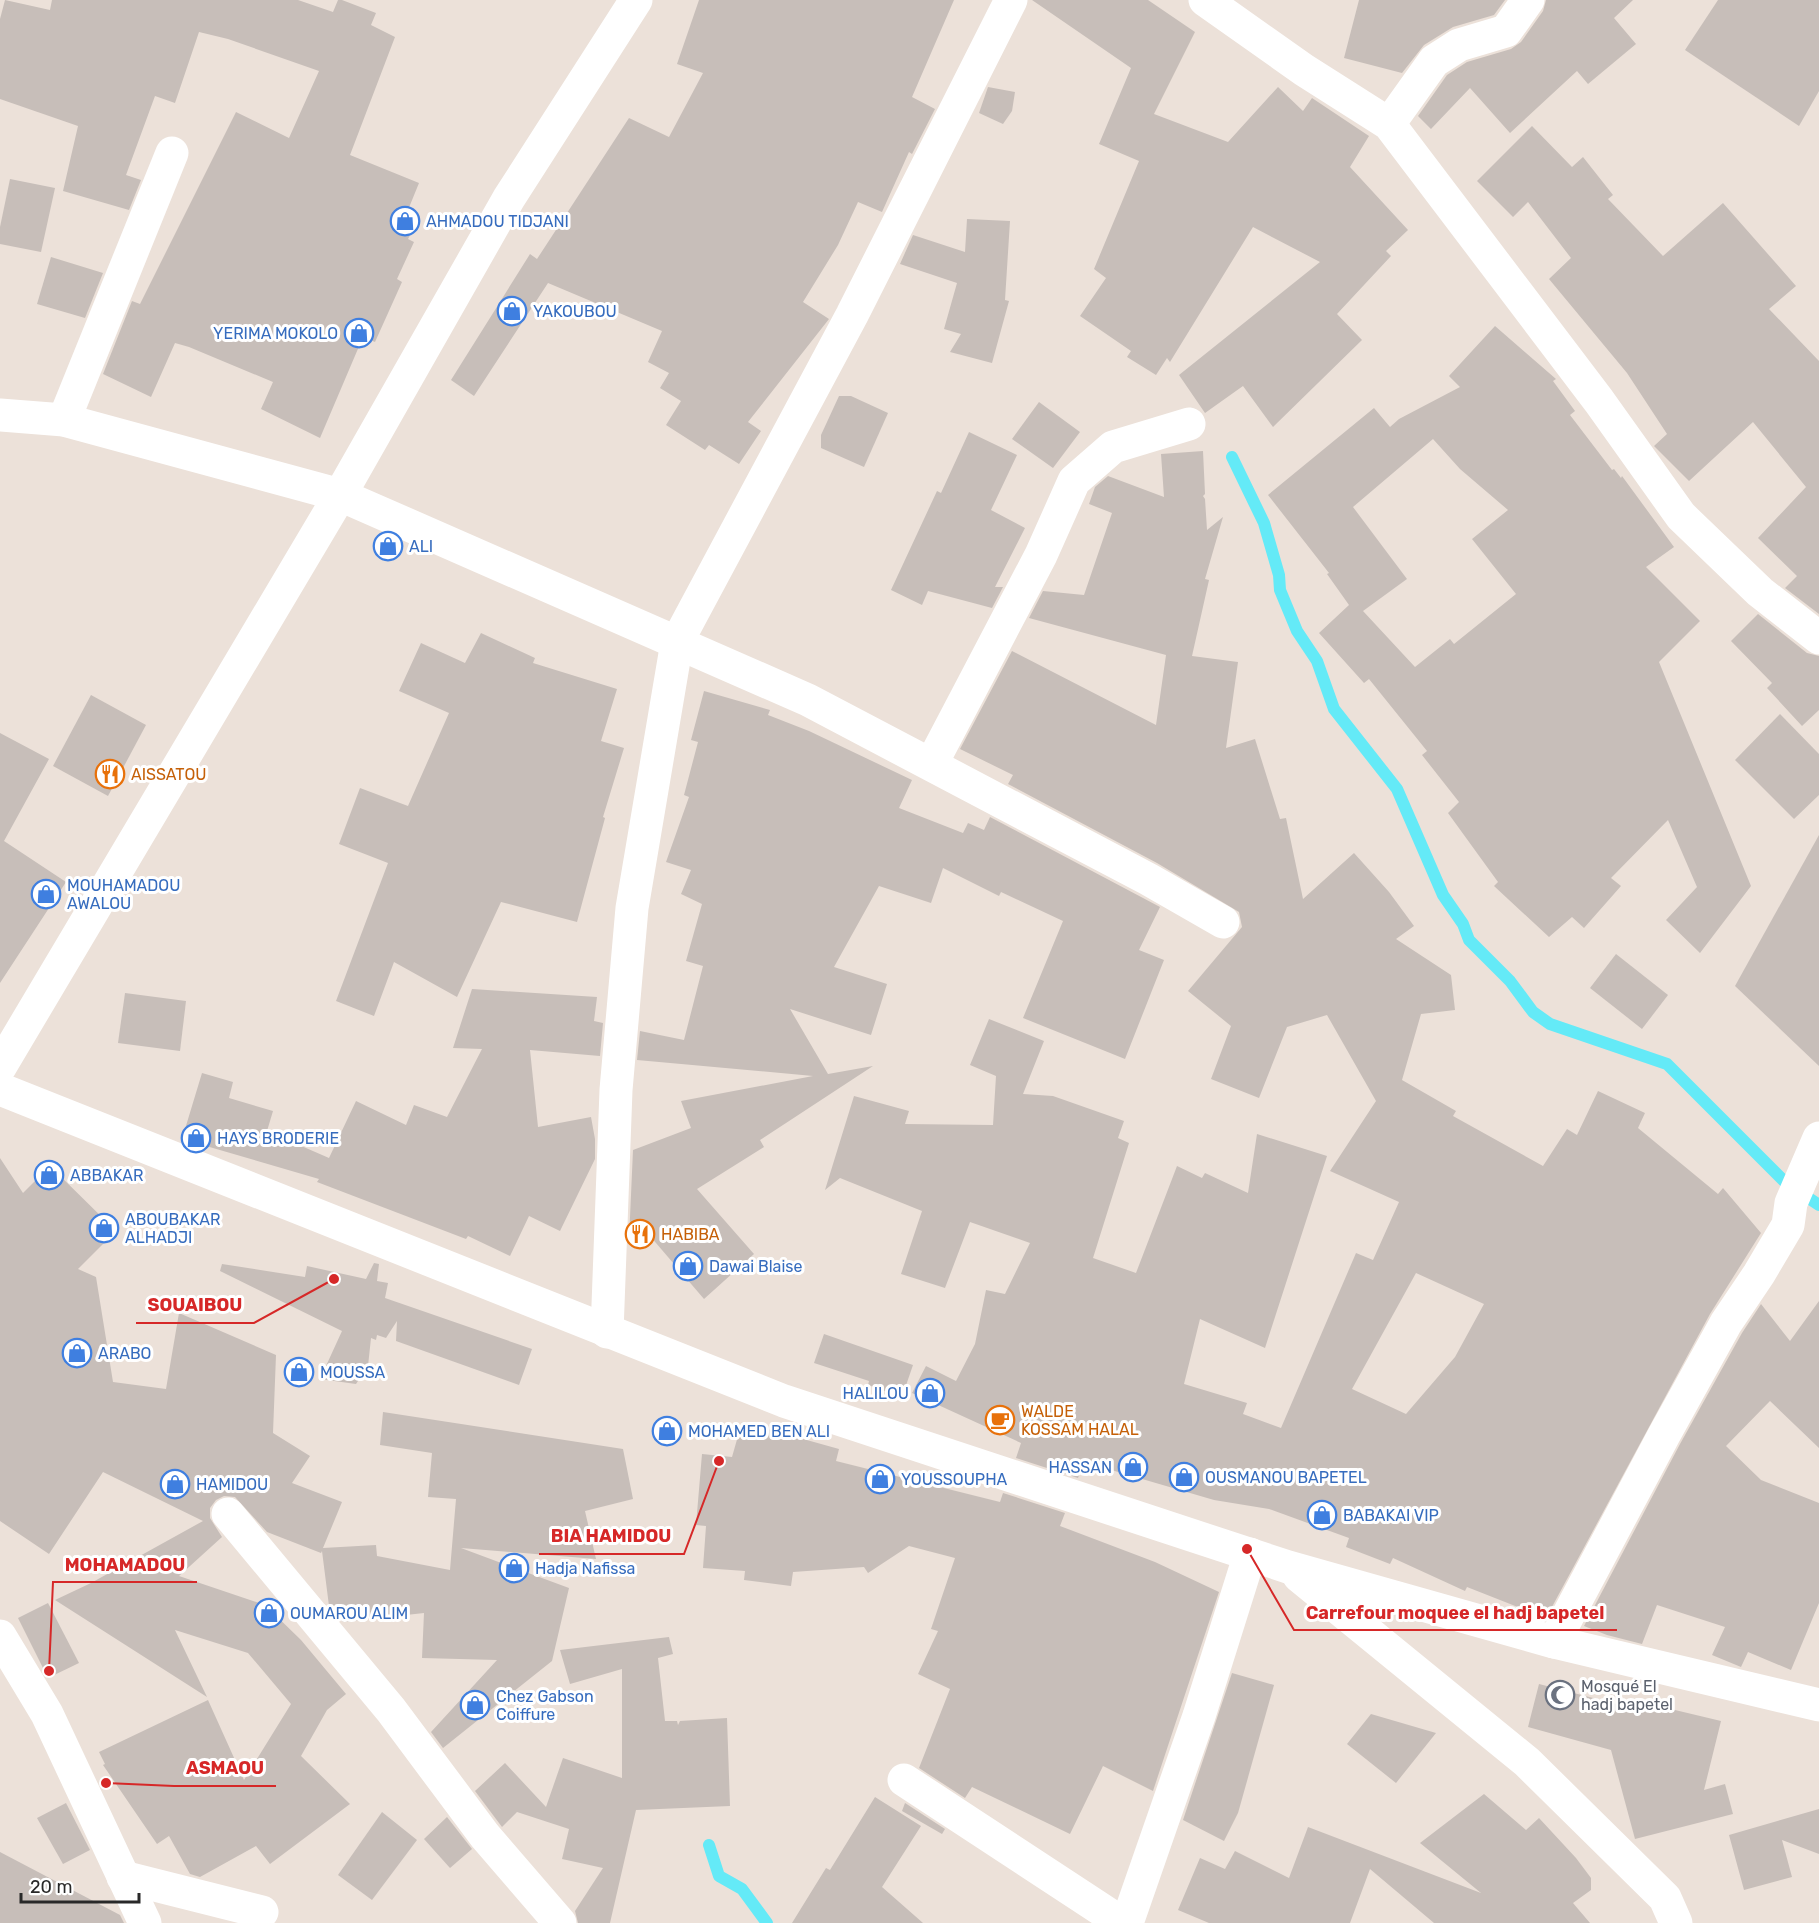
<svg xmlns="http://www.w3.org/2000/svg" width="1819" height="1923" font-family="Rubik,sans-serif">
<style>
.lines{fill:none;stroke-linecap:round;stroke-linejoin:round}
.stream{stroke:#64eaf7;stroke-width:12}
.building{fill:#c7beb9;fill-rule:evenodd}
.minor{stroke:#fff;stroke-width:33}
.tertiary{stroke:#fff;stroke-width:33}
.labels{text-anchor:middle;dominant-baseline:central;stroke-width:6;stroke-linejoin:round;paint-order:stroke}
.shop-label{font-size:16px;fill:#366cbe;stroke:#fff;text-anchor:start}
.food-label{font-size:16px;fill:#c56008;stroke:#fff;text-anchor:start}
.worship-label{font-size:16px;fill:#5b616d;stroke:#fff;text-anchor:start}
.leader{fill:none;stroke:#d62828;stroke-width:2}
.callout-dot{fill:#d62828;stroke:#fff;stroke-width:2}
.callout-label{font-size:18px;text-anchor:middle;font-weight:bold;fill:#d62828;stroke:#fff;stroke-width:6;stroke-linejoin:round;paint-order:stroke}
</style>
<rect width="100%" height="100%" fill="#ece1d9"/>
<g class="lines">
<g class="stream">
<path d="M 1232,457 L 1264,523 L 1279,575 L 1280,590 L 1297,631 L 1317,661 L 1334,709 L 1397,789 L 1443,895 L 1463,924 L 1469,940 L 1510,981 L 1533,1012 L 1550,1024 L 1667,1064 L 1786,1183 L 1819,1205"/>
<path d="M 709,1845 L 719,1876 L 742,1889 L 767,1923"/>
</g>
</g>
<g class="building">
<path d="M 5,0 L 50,10 L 52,0 L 298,0 L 333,12 L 338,0 L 342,0 L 376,13 L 371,25 L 395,37 L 350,155 L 419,183 L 408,210 L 420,216 L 408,239 L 414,242 L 397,279 L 402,282 L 375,342 L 363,337 L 320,438 L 261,409 L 273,382 L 189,347 L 175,343 L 151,397 L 103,374 L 132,301 L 140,304 L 236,112 L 289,138 L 319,71 L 228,39 L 199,32 L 175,103 L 155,96 L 126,175 L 141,180 L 129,210 L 63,191 L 78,126 L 0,99 L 0,19 Z"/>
<path d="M 699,0 L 954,0 L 912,97 L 935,109 L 912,154 L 909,152 L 882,212 L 858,202 L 838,245 L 803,302 L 829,319 L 748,422 L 761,431 L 739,464 L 709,445 L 705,450 L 666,425 L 681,401 L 660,388 L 669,373 L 648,362 L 662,331 L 548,283 L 474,396 L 451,380 L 530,254 L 537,259 L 629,118 L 669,137 L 703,73 L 677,64 Z"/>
<path d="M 1032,0 L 1148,0 L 1195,32 L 1154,114 L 1228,142 L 1278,87 L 1303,111 L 1312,98 L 1369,136 L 1350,167 L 1408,230 L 1386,251 L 1391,256 L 1337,314 L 1362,340 L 1273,427 L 1243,386 L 1205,413 L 1179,375 L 1320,262 L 1253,227 L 1170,362 L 1167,358 L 1156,375 L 1127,357 L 1131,351 L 1080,316 L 1106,278 L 1094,269 L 1139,161 L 1099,144 L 1131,68 Z"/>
<path d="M 1359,0 L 1505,0 L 1494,15 L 1453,27 L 1424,45 L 1402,73 L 1344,58 Z"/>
<path d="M 1546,0 L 1633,0 L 1614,18 L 1636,44 L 1588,84 L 1577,71 L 1510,133 L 1470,88 L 1431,129 L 1418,116 L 1447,75 L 1467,62 L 1511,49 L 1521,42 L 1543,11 Z"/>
<path d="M 1718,0 L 1819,0 L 1819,91 L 1799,126 L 1685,50 Z"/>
<path d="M 988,87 L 1015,92 L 1012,111 L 1003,124 L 979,113 Z"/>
<path d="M 1532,126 L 1572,167 L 1583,157 L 1613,195 L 1608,199 L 1663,256 L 1723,203 L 1796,286 L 1769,309 L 1819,361 L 1819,614 L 1785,588 L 1797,576 L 1758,538 L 1806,487 L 1753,422 L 1689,481 L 1654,446 L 1667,434 L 1627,373 L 1549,279 L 1571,258 L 1528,202 L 1513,217 L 1477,181 Z"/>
<path d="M 10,179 L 55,188 L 41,252 L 0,244 L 0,227 Z"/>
<path d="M 967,219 L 1010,221 L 1005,300 L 1009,301 L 992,363 L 950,352 L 961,334 L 944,329 L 957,283 L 900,264 L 913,235 L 965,252 Z"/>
<path d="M 51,257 L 103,273 L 85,318 L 37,304 Z"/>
<path d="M 1495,326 L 1556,379 L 1553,381 L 1575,411 L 1570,415 L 1612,470 L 1614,469 L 1621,478 L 1622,476 L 1674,547 L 1646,567 L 1700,621 L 1659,662 L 1751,886 L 1700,953 L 1666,920 L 1697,887 L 1668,820 L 1611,878 L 1621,886 L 1584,928 L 1572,917 L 1549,937 L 1494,886 L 1498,882 L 1448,813 L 1459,802 L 1422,755 L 1427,751 L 1369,679 L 1364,683 L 1319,633 L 1349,605 L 1327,574 L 1329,573 L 1268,495 L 1374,408 L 1390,427 L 1399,419 L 1460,387 L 1449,376 ZM 1433,439 L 1460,469 L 1508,510 L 1472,539 L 1516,594 L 1454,644 L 1450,639 L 1415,667 L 1363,611 L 1407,579 L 1353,507 Z"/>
<path d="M 839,396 L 851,396 L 888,413 L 864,467 L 821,448 L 821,435 Z"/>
<path d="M 1039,402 L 1080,432 L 1053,468 L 1012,439 Z"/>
<path d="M 969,432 L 1017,455 L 991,510 L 1025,528 L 995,587 L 1003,587 L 992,608 L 928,591 L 922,605 L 891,590 L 937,491 L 941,493 Z"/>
<path d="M 1203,451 L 1205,494 L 1203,496 L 1205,499 L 1207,530 L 1223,517 L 1205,579 L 1209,580 L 1192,656 L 1238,662 L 1226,748 L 1255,739 L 1280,819 L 1286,818 L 1303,899 L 1354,853 L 1389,892 L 1414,926 L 1396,939 L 1451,975 L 1455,1010 L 1421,1014 L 1402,1080 L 1456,1111 L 1453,1116 L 1543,1166 L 1567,1129 L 1577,1135 L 1598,1091 L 1645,1113 L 1638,1128 L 1718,1194 L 1723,1188 L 1761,1233 L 1710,1314 L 1546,1618 L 1467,1587 L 1465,1591 L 1393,1558 L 1390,1564 L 1346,1547 L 1349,1538 L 1269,1509 L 1214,1500 L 1084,1462 L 1078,1478 L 1016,1458 L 1021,1443 L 912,1393 L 926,1366 L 956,1381 L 975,1344 L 986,1290 L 1005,1294 L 1030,1243 L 970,1222 L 945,1288 L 901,1274 L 922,1211 L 840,1178 L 825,1190 L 854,1096 L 909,1111 L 905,1124 L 993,1125 L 996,1076 L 970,1065 L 989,1019 L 1044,1041 L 1023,1094 L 1053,1096 L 1124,1121 L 1118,1138 L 1129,1143 L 1093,1258 L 1136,1273 L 1177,1166 L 1202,1178 L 1205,1173 L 1248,1193 L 1257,1134 L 1327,1156 L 1265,1348 L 1200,1319 L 1184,1384 L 1247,1403 L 1243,1414 L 1281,1428 L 1356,1253 L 1373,1260 L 1399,1202 L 1330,1171 L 1376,1101 L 1327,1015 L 1287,1027 L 1259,1098 L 1211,1079 L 1231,1026 L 1188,991 L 1242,927 L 1239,912 L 1157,863 L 1008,784 L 1013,775 L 960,749 L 1012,651 L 1156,725 L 1166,655 L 1029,618 L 1043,591 L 1084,595 L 1112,513 L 1089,504 L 1095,487 L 1108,476 L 1164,497 L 1161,454 ZM 1416,1273 L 1484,1304 L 1455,1357 L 1406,1414 L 1352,1389 Z"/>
<path d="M 1758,614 L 1807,653 L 1819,656 L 1819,710 L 1802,726 L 1767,688 L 1772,683 L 1731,641 Z"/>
<path d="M 481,633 L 535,658 L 533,663 L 617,689 L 601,741 L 624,748 L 603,817 L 605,818 L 577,922 L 501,902 L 457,997 L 394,962 L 374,1016 L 336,1001 L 388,863 L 339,844 L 360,788 L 408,806 L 449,713 L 399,691 L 421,643 L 465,663 Z"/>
<path d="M 704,691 L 770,710 L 768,715 L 809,731 L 912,780 L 899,808 L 963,833 L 968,823 L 984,830 L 990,817 L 1160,907 L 1139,950 L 1164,960 L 1125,1059 L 1023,1018 L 1063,921 L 1001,892 L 999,896 L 943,868 L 931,903 L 879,886 L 834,967 L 887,984 L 871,1035 L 790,1009 L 828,1074 L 873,1066 L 760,1140 L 764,1147 L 697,1189 L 754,1254 L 704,1299 L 650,1236 L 629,1240 L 633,1150 L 691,1128 L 681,1101 L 813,1076 L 637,1060 L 640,1031 L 684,1040 L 703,966 L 686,961 L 702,904 L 681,894 L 691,870 L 666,862 L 689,797 L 684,795 L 698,742 L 691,740 Z"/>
<path d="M 91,695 L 146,725 L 108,796 L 53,766 Z"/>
<path d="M 1780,714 L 1819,754 L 1819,795 L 1794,819 L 1735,760 Z"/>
<path d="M 0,733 L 49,759 L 4,841 L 66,882 L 0,983 Z"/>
<path d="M 1819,835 L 1819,1066 L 1735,986 Z"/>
<path d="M 1616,954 L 1668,995 L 1642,1029 L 1590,988 Z"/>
<path d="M 472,989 L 597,997 L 594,1021 L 603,1023 L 600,1056 L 530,1050 L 538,1127 L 591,1117 L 595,1139 L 595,1159 L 560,1231 L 529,1216 L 510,1256 L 468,1236 L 466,1239 L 317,1182 L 319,1179 L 182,1139 L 202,1073 L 233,1082 L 229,1098 L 273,1111 L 267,1131 L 329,1158 L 356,1101 L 406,1125 L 414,1105 L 447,1117 L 482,1049 L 453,1048 Z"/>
<path d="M 125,993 L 186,1001 L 180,1051 L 118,1043 Z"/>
<path d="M 0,1158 L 23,1193 L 50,1166 L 116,1231 L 78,1269 L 96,1277 L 113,1382 L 166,1389 L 179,1313 L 276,1355 L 273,1433 L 310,1456 L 292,1483 L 342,1502 L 323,1548 L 376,1545 L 377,1556 L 450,1570 L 456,1499 L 428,1497 L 432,1453 L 380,1445 L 383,1412 L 623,1449 L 633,1499 L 585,1511 L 596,1559 L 461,1548 L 569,1588 L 552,1661 L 443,1748 L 431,1732 L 497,1660 L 422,1658 L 424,1613 L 343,1622 L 329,1606 L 322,1551 L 321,1553 L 267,1532 L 235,1497 L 224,1496 L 216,1500 L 210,1508 L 210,1518 L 222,1537 L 179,1576 L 265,1605 L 301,1640 L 346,1694 L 327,1710 L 301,1756 L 350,1804 L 270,1864 L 256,1846 L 200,1877 L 190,1874 L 169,1836 L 157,1844 L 103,1765 L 105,1764 L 99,1752 L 208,1700 L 244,1780 L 291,1704 L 248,1653 L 175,1630 L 207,1697 L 55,1600 L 91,1583 L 203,1521 L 103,1472 L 49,1554 L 0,1521 Z"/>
<path d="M 374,1263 L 379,1264 L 377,1281 L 388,1283 L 385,1298 L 532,1349 L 519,1385 L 396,1341 L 397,1321 L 386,1338 L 377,1335 L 376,1340 L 371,1338 L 368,1366 L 356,1384 L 320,1379 L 342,1331 L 220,1271 L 222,1264 L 305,1277 L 307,1266 L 366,1279 Z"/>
<path d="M 1819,1301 L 1819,1448 L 1770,1401 L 1726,1446 L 1761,1480 L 1819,1503 L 1819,1603 L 1791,1670 L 1748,1652 L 1741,1667 L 1712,1655 L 1725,1627 L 1657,1605 L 1642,1644 L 1607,1635 L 1584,1626 L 1680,1444 L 1742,1333 L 1761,1304 L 1790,1341 Z"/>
<path d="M 824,1334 L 913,1365 L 902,1397 L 868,1385 L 869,1381 L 814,1363 Z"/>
<path d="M 742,1422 L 839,1449 L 836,1461 L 1000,1502 L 1003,1493 L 1065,1513 L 1060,1526 L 1155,1562 L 1219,1592 L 1153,1791 L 1103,1766 L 1070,1834 L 972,1787 L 965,1798 L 919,1768 L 950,1689 L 918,1674 L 938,1631 L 931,1629 L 955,1558 L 909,1546 L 868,1573 L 864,1567 L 793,1572 L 791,1586 L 744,1580 L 745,1571 L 703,1568 L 706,1526 L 696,1525 L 702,1454 L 732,1457 Z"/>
<path d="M 48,1603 L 79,1663 L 48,1678 L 18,1618 Z"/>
<path d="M 669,1637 L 673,1654 L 658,1658 L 665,1721 L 677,1721 L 678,1725 L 680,1721 L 727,1718 L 730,1806 L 636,1810 L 610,1923 L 578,1923 L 575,1911 L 603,1868 L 562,1859 L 569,1829 L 517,1812 L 502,1827 L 475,1791 L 505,1763 L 546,1807 L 563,1758 L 622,1778 L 622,1669 L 570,1684 L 560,1650 Z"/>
<path d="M 1232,1673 L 1274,1685 L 1238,1813 L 1224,1841 L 1183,1820 Z"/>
<path d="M 1539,1684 L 1628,1707 L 1629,1699 L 1721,1721 L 1704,1790 L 1725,1784 L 1733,1814 L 1635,1839 L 1611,1750 L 1528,1727 Z"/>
<path d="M 1371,1714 L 1436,1733 L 1396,1783 L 1347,1744 Z"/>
<path d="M 1484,1794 L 1526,1830 L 1539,1818 L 1576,1858 L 1591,1878 L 1591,1890 L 1573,1903 L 1590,1923 L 1434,1923 L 1370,1869 L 1350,1923 L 1209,1923 L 1178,1910 L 1200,1858 L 1225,1869 L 1235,1851 L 1289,1878 L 1308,1827 L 1481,1893 L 1420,1843 Z"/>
<path d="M 875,1797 L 921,1826 L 882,1887 L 923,1923 L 792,1923 L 826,1868 L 830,1870 Z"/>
<path d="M 66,1803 L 90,1850 L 63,1864 L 37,1818 Z"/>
<path d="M 905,1803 L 945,1829 L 942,1834 L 902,1811 Z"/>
<path d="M 1819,1809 L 1819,1854 L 1782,1840 L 1792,1877 L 1744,1890 L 1729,1835 Z"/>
<path d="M 382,1812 L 417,1840 L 372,1900 L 338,1875 Z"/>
<path d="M 447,1817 L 472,1849 L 450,1868 L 424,1839 Z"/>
<path d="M 0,1852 L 120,1915 L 124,1923 L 0,1923 Z"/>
</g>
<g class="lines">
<g class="minor">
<path d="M 1205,0 L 1304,70 L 1389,124 L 1599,401 L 1681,516 L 1760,592 L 1819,638"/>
<path d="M 1389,124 L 1434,61 L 1459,45 L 1506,31 L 1528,0"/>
<path d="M 0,415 L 64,420 L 340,495 L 808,700 L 1148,879 L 1223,922"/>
<path d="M 64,420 L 172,153"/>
<path d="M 932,763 L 1041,555 L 1074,481 L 1113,447 L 1189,424"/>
<path d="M 0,1089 L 784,1401 L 1288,1567 L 1554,1642 L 1819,1705"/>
<path d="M 607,1332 L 616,1090 L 632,908 L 677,642 L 852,315 L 1011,0"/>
<path d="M 228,1514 L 391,1710 L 485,1836 L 560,1923"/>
<path d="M 1299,1576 L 1527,1762 L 1665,1898 L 1676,1923"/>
<path d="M 0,1636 L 47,1714 L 145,1923"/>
<path d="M 1554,1642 L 1664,1435 L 1726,1323 L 1759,1274 L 1788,1225 L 1791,1203 L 1819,1138"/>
<path d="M 904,1780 L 1122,1923"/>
<path d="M 123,1877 L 262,1912"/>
<path d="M 1127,1923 L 1199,1716 L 1250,1554"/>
</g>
<path class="tertiary" d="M 0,1067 L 340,495 L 509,198 L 636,0"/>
</g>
<defs>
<g id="shop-ring" transform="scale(1.5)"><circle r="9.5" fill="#fff" stroke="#3f7fe0" stroke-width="1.5"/><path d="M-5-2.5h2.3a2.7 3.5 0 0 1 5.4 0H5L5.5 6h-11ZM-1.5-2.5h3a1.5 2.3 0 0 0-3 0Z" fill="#3f7fe0"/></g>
<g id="restaurant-ring" transform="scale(1.5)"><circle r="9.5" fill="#fff" stroke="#e8710a" stroke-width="1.5"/><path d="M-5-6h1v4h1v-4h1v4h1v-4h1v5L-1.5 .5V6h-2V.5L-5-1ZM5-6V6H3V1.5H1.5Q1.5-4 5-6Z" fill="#e8710a"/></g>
<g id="cafe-ring" transform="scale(1.5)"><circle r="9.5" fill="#fff" stroke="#e8710a" stroke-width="1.5"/><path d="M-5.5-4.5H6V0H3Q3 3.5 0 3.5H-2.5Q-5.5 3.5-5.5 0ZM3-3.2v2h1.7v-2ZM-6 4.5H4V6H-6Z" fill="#e8710a"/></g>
<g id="mosque-ring" transform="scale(1.5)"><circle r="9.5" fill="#fff" stroke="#6b7280" stroke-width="1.5"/><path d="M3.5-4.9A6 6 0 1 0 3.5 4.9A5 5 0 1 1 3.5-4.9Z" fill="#6b7280"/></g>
</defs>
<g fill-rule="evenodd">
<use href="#shop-ring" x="405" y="221"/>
<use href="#shop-ring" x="512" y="311"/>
<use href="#shop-ring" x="359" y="333"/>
<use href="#shop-ring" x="388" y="546"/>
<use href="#restaurant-ring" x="110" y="774"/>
<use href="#shop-ring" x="46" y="894"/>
<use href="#shop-ring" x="196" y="1138"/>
<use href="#shop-ring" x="49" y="1175"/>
<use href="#shop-ring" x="104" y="1228"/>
<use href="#restaurant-ring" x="640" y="1234"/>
<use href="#shop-ring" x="688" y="1266"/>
<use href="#shop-ring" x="77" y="1353"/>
<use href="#shop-ring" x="299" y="1372"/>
<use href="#shop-ring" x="930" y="1393"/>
<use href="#cafe-ring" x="1000" y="1420"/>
<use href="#shop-ring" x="667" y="1431"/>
<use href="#shop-ring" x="1133" y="1467"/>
<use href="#shop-ring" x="1184" y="1477"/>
<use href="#shop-ring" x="880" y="1479"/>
<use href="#shop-ring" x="175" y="1484"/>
<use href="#shop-ring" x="1322" y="1515"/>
<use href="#shop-ring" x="514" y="1568"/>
<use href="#shop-ring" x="269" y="1613"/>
<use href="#mosque-ring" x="1560" y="1695"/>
<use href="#shop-ring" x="475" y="1705"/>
</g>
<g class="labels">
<g class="shop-label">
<text x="426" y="221">AHMADOU TIDJANI</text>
<text x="533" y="311">YAKOUBOU</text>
<text x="338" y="333" text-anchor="end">YERIMA MOKOLO</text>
<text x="409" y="546">ALI</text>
<text x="67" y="885">MOUHAMADOU<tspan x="67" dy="18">AWALOU</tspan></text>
<text x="217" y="1138">HAYS BRODERIE</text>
<text x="70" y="1175">ABBAKAR</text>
<text x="125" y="1219">ABOUBAKAR<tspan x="125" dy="18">ALHADJI</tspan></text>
<text x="709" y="1266">Dawai Blaise</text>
<text x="98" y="1353">ARABO</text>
<text x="320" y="1372">MOUSSA</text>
<text x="909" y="1393" text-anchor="end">HALILOU</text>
<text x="688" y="1431">MOHAMED BEN ALI</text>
<text x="1112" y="1467" text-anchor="end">HASSAN</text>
<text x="1205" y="1477">OUSMANOU BAPETEL</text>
<text x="901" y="1479">YOUSSOUPHA</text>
<text x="196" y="1484">HAMIDOU</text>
<text x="1343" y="1515">BABAKAI VIP</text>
<text x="535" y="1568">Hadja Nafissa</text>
<text x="290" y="1613">OUMAROU ALIM</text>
<text x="496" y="1696">Chez Gabson<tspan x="496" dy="18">Coiffure</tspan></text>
</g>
<g class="food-label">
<text x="131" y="774">AISSATOU</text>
<text x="661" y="1234">HABIBA</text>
<text x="1021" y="1411">WALDE<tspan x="1021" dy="18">KOSSAM HALAL</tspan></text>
</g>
<g class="worship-label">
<text x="1581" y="1686">Mosqué El<tspan x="1581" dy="18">hadj bapetel</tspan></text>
</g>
</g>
<path class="leader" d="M334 1279L254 1323H136M719 1461L684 1554H539M49 1671L53 1582H197M1247 1549L1294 1630H1617M106 1783L174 1786H276"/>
<g class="callout-dot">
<circle cx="334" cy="1279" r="6"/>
<circle cx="719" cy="1461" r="6"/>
<circle cx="49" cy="1671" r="6"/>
<circle cx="1247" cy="1549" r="6"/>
<circle cx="106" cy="1783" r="6"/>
</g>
<g class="callout-label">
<text x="195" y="1311">SOUAIBOU</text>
<text x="611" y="1542">BIA HAMIDOU</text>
<text x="125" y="1571">MOHAMADOU</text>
<text x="1455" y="1619">Carrefour moquee el hadj bapetel</text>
<text x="225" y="1774">ASMAOU</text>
</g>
<path d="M21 1893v9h118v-9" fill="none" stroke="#292929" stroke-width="3"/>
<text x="30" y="1893" font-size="18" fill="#292929" stroke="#ffffff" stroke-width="4.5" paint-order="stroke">20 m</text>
</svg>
